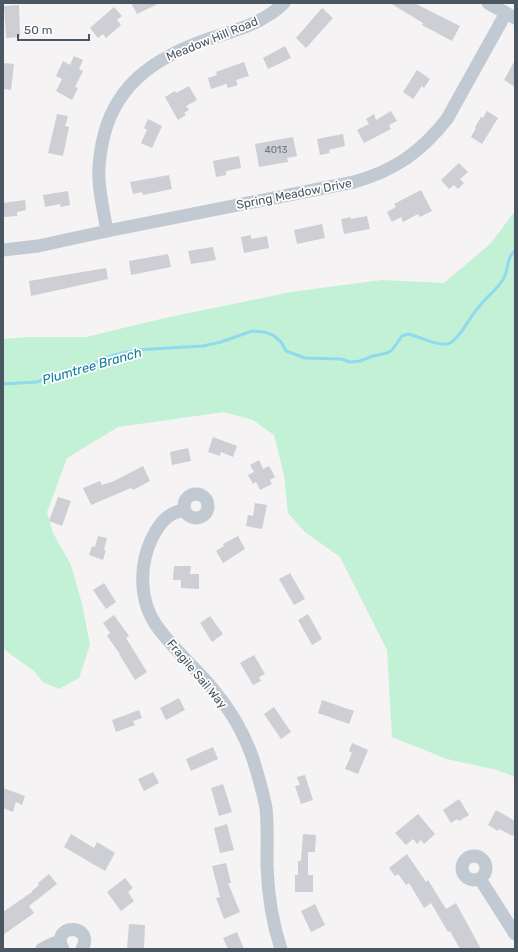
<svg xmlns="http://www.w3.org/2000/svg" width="518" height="952" font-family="Rubik,sans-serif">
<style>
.green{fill:#c3f1d5}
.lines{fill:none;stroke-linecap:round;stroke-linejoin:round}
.stream{stroke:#90daee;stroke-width:3}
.building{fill:#cdcfd5}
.minor{stroke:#c1cad2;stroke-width:13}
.labels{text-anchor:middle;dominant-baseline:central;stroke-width:3.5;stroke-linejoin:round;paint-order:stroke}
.number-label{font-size:10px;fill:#6b747e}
.street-label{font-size:12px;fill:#4a5661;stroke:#fff}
.water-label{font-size:13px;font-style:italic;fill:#0c7c9b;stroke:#fff}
</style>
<rect width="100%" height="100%" fill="#f5f3f3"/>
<path class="green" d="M 515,211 L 515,777 L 497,770 L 447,759 L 392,737 L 387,650 L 340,557 L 305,532 L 288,513 L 284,475 L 274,435 L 253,420 L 224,412 L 118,427 L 67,458 L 47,512 L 53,533 L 71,565 L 82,604 L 90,645 L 79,678 L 59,689 L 43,682 L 34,671 L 6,651 L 3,647 L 3,339 L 30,337 L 86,337 L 165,318 L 291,292 L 382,280 L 444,283 L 491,243 Z"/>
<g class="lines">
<path class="stream" d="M 3,384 L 37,382 L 72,369 L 95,363 L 114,355 L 136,350 L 203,346 L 221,342 L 252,331 L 264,332 L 273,335 L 281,342 L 286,351 L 305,358 L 341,359 L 350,362 L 360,361 L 373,356 L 387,353 L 392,350 L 402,336 L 408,334 C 418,336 437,346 446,344 C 449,344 452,342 454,340 C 464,331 469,318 478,308 C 486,297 497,290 504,278 C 509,268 506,258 515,251"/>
</g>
<g class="building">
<path d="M 131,3 L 160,3 L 137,14 Z"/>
<path d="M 390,3 L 414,3 L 460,26 L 452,41 L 422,25 L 423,23 Z"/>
<path d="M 19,5 L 20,37 L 6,38 L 4,6 Z"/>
<path d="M 114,7 L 122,16 L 117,20 L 121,25 L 106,38 L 103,34 L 98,38 L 90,28 Z"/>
<path d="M 322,8 L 333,18 L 306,48 L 296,38 Z"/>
<path d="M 285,46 L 291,58 L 268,69 L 263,58 Z"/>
<path d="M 74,56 L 83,60 L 79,69 L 83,71 L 75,87 L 78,88 L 72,100 L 56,91 L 62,79 L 56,76 L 63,61 L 70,65 Z"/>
<path d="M 515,60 L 515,87 L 504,80 Z"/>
<path d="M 244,62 L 249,76 L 236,80 L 238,85 L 228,88 L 226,84 L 211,89 L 208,78 L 217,75 L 216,72 Z"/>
<path d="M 3,63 L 14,64 L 11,90 L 3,89 Z"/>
<path d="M 417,70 L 430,79 L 424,88 L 422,86 L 413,99 L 403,92 Z"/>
<path d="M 189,86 L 197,100 L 186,106 L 189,110 L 184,113 L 186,115 L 178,120 L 165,97 L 175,91 L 176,93 Z"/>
<path d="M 391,111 L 397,121 L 389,125 L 391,129 L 364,143 L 357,130 L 369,124 L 366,119 L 374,114 L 376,120 Z"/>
<path d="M 487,111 L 498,118 L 482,144 L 471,137 L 476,128 L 475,127 L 481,117 L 483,118 Z"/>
<path d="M 57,114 L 68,116 L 65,126 L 69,127 L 63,156 L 48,153 Z"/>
<path d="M 148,119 L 162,126 L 152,148 L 141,143 L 147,130 L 144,128 Z"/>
<path d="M 343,134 L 345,146 L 329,150 L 330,153 L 320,155 L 317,139 Z"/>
<path d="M 293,137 L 297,156 L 287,158 L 288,162 L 259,167 L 255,144 Z"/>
<path d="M 239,156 L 241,168 L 226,171 L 226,175 L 216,177 L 213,161 Z"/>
<path d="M 459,163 L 468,172 L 460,179 L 464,183 L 458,189 L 454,185 L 449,189 L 441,180 Z"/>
<path d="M 169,175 L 172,189 L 143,195 L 142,192 L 133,194 L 130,182 Z"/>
<path d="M 421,190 L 432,211 L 420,217 L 418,214 L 403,222 L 401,217 L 392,222 L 387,212 L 396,207 L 394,204 Z"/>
<path d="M 68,191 L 70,205 L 61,207 L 60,204 L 45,207 L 43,195 Z"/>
<path d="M 25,200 L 26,210 L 17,212 L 17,216 L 3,217 L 3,203 Z"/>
<path d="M 367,216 L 370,229 L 344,234 L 341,219 L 351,217 L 351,219 Z"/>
<path d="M 322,224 L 325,238 L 297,244 L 294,230 Z"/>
<path d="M 251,235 L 251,239 L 267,236 L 269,248 L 244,253 L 241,237 Z"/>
<path d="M 213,247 L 216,260 L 191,264 L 188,251 Z"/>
<path d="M 168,254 L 171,267 L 131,275 L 129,261 Z"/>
<path d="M 106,268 L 108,279 L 31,296 L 29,281 Z"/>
<path d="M 213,437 L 237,446 L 233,457 L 221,452 L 220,456 L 208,452 Z"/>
<path d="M 188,448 L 191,461 L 172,465 L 170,452 Z"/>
<path d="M 259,460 L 263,469 L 269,466 L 275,477 L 270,480 L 272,484 L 260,490 L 256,482 L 253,484 L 248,475 L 254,472 L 250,465 Z"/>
<path d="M 143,466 L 150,481 L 133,490 L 131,488 L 91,505 L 83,488 L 100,481 L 102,485 L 114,481 Z"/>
<path d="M 58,497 L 71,501 L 62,526 L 49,521 Z"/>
<path d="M 255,503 L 267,505 L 262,529 L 246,526 L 248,515 L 253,516 Z"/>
<path d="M 98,536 L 107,538 L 104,550 L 106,550 L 103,560 L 89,555 L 92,546 L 95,547 Z"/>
<path d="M 238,536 L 245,549 L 223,563 L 216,551 L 224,546 L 223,544 Z"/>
<path d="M 174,566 L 191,566 L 190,574 L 199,574 L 199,589 L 181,588 L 181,580 L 173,580 Z"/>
<path d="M 290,573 L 305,599 L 294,605 L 279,579 Z"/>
<path d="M 104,583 L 116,602 L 106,609 L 93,590 Z"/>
<path d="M 308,614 L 322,639 L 312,645 L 298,620 Z"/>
<path d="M 114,615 L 129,636 L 126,638 L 147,672 L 135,680 L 119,654 L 120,654 L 107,636 L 110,633 L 103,623 Z"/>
<path d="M 210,616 L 223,634 L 212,642 L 200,623 Z"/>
<path d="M 254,655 L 265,674 L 259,677 L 261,681 L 253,685 L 240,663 Z"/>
<path d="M 179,698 L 185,710 L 166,720 L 160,708 Z"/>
<path d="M 322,700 L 354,711 L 349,724 L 318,713 Z"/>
<path d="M 274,707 L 291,732 L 281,739 L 264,714 Z"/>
<path d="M 139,710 L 142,718 L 133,721 L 135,725 L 116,732 L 112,720 Z"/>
<path d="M 352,743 L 368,750 L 358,774 L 345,769 L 352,753 L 349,751 Z"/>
<path d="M 213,747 L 218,759 L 191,771 L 186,759 Z"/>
<path d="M 153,772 L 159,783 L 144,791 L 138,779 Z"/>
<path d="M 305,775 L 313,800 L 301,804 L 295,786 L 300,785 L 297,777 Z"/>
<path d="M 223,784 L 232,812 L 219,816 L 211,788 Z"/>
<path d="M 3,788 L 25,796 L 22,805 L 16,802 L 13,812 L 3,808 Z"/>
<path d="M 459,799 L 469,815 L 459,821 L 457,819 L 451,823 L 443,810 Z"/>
<path d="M 496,810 L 515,821 L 515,832 L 513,836 L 499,829 L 498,831 L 488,825 Z"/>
<path d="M 418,814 L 435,834 L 424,844 L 421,840 L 417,844 L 413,839 L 406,845 L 395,833 Z"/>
<path d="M 227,824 L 234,850 L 220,853 L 214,828 Z"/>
<path d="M 71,834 L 94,848 L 97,842 L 115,853 L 105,871 L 64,847 Z"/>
<path d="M 303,834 L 316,835 L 315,852 L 308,852 L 308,875 L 313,875 L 313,892 L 295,892 L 295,875 L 298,875 L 298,861 L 301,861 Z"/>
<path d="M 407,854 L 426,882 L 428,880 L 446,909 L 456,903 L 481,949 L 460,949 L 450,931 L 448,932 L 431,903 L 424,908 L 409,883 L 406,885 L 398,874 L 395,876 L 389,868 Z"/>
<path d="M 226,863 L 231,883 L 228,883 L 240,912 L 224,919 L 216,898 L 220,897 L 212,866 Z"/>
<path d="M 49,874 L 57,884 L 29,906 L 34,913 L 3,935 L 3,912 L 32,892 L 32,891 L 39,885 L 38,883 Z"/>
<path d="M 125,878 L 133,888 L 128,892 L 134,901 L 121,911 L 107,892 Z"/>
<path d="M 315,904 L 325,925 L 311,932 L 301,911 Z"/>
<path d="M 129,924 L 145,925 L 144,949 L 127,949 Z"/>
<path d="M 237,932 L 244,949 L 228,949 L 223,938 Z"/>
</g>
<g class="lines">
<g class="minor">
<path d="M 488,3 L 515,18"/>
<path d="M 107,231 C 104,214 100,197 99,180 C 98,168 100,155 102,144 C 113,86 153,59 205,40 C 233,31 263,24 284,3"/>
<path d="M 3,250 L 38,246 L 107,231 L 354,182 C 394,171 421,152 447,119 L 506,13"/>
<circle cx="196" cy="506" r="12"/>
<path d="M 184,510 C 167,513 160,523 152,538 C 139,565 139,600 156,625 C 172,648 195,667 212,688 C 230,709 244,733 253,759 C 258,775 263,792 266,808 C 268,828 267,847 267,866 C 268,894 272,922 281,949"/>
<circle cx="474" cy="868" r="12"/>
<path d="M 480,879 L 515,934"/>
<path d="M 42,949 L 54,943 L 60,943"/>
<path d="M 63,949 C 49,923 96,923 82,949"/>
</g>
</g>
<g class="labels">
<g class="number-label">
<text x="276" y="150">4013</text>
</g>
<g class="street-label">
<text transform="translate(212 39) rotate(-22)">Meadow Hill Road</text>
<text transform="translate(294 194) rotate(-11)">Spring Meadow Drive</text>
<text transform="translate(197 674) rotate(50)">Fragile Sail Way</text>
</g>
<g class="water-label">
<text transform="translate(92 366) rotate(-16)">Plumtree Branch</text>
</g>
</g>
<rect width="518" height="952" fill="none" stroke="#4a5661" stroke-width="8"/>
<path d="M18 34v6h71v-6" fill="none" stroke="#4a5661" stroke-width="2"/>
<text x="24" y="34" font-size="12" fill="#4a5661" stroke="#ffffff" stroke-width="3" paint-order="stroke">50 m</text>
</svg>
